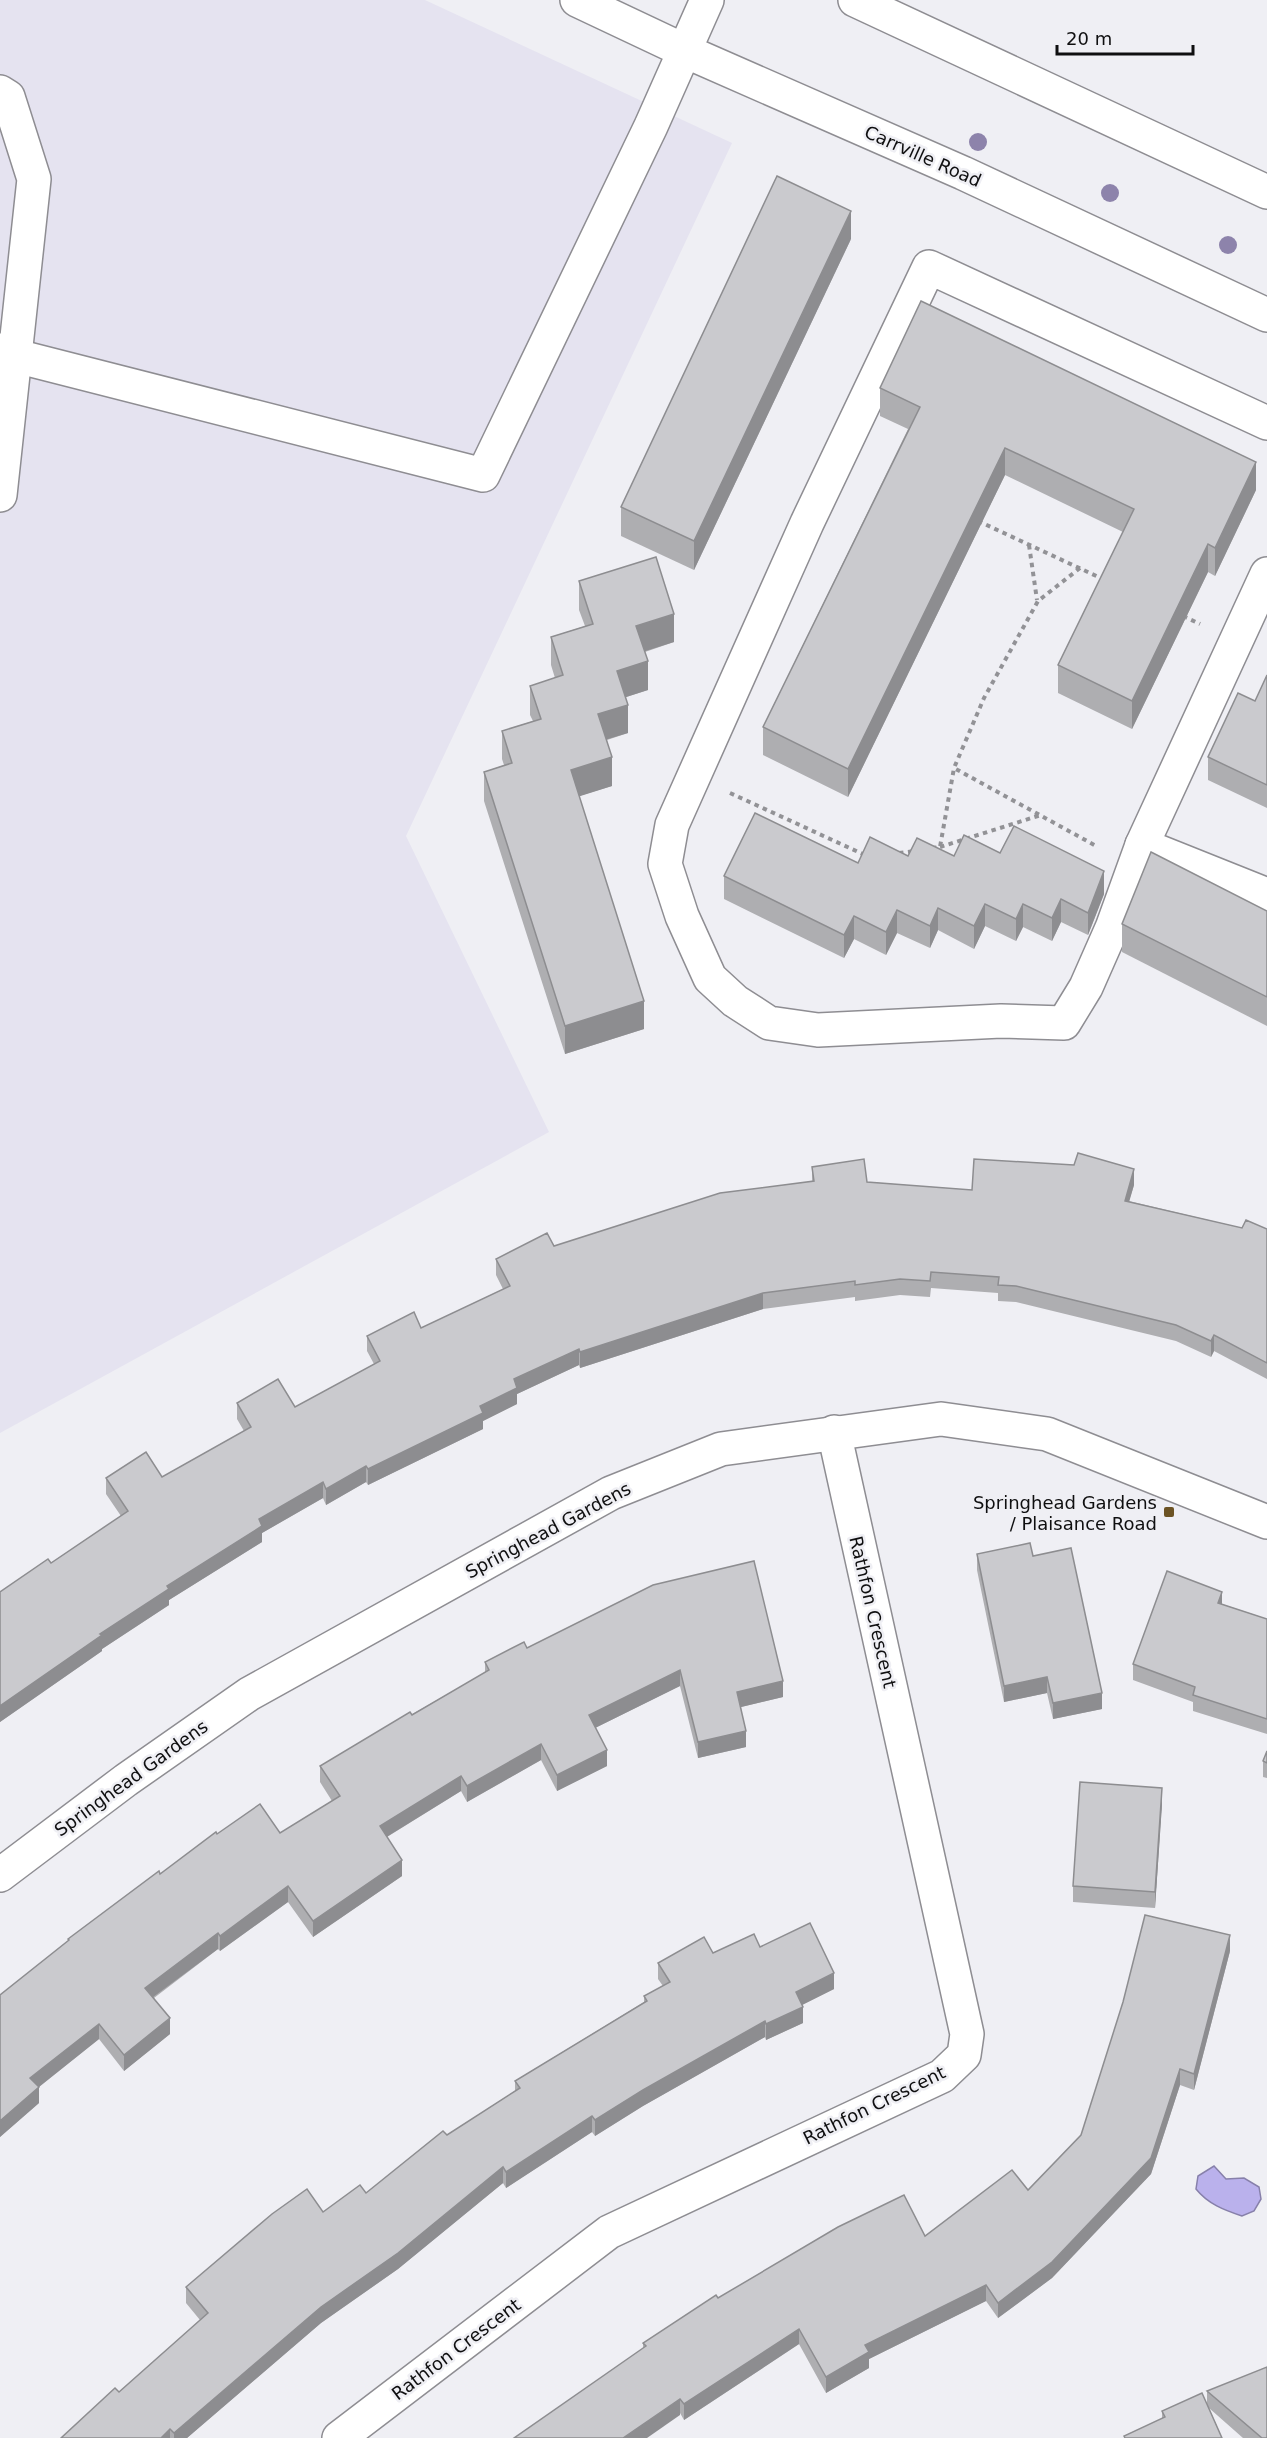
<svg xmlns="http://www.w3.org/2000/svg" width="1267" height="2438" font-family="'DejaVu Sans',sans-serif">
<style>
.built{fill:#e5e3f0}
.water{fill:#bab1ec;stroke:#8780aa;stroke-width:1.5}
.lines{fill:none;stroke-linecap:round;stroke-linejoin:round}
.minor-casing{stroke:#8e8d92;stroke-width:36}
.major-casing{stroke:#8e8d92;stroke-width:36}
.path{stroke:#929296;stroke-width:4;stroke-dasharray:4.5 4.5;stroke-linecap:butt}
.minor{stroke:#fff;stroke-width:33}
.major{stroke:#fff;stroke-width:33}
.tree{fill:#8d83ab}
.wall{fill:#aeaeb1}
.shaded-wall{fill:#8d8d90}
.building{fill:#cacace;stroke:#8d8d90;stroke-width:1.5}
.poi-dot{fill:#6c5324;stroke:#efeff4;stroke-width:2}
.labels{text-anchor:middle;dominant-baseline:central;stroke-width:5;stroke-linejoin:round;paint-order:stroke}
.street-label{font-size:18px;fill:#0f0f10;stroke:#efeff4}
.poi-label{font-size:18px;fill:#0f0f10;stroke:#efeff4;text-anchor:end}
</style>
<rect width="100%" height="100%" fill="#efeff4"/>
<path class="built" d="M 0,0 L 425,0 L 732,143 L 406,836 L 549,1132 L 0,1433 Z"/>
<path class="water" d="M 1214,2166 L 1226,2179 L 1244,2178 L 1259,2187 L 1261,2199 L 1254,2211 L 1242,2216 C 1224,2210 1208,2204 1196,2189 L 1198,2176 Z"/>
<g class="lines">
<g class="minor-casing">
<g id="minor">
<path d="M 0,92 L 8,97 L 34,179 L 0,495"/>
<path d="M 0,350 L 16,356 L 483,475 L 651,126 L 707,0"/>
<path d="M 1267,423 L 929,267 L 807,523 L 672,825 L 665,864 L 682,916 L 710,978 L 735,1001 L 769,1023 L 818,1030 L 1001,1021 L 1064,1023 L 1086,987 L 1112,928 L 1142,845 L 1267,574"/>
<path d="M 1142,845 L 1267,895"/>
<path d="M 0,1875 L 126,1780 L 249,1694 L 611,1493 L 721,1449 L 941,1419 L 1047,1434 L 1267,1522"/>
<path d="M 339,2438 L 609,2232 L 942,2076 L 964,2055 L 967,2034 L 834,1432"/>
</g>
</g>
<g class="major-casing">
<g id="major">
<path d="M 577,0 L 685,51 L 963,173 L 1267,315"/>
<path d="M 855,0 L 1267,192"/>
</g>
</g>
<g class="path">
<path d="M 978,521 L 1105,580"/>
<path d="M 1029,545 L 1037,600"/>
<path d="M 1080,568 L 1038,601 L 984,698 L 954,768 L 1098,847"/>
<path d="M 1183,616 L 1200,624"/>
<path d="M 730,793 L 865,855"/>
<path d="M 940,847 L 1041,815"/>
<path d="M 932,848 L 940,847 L 954,768"/>
<path d="M 899,853 L 915,851"/>
</g>
<use href="#minor" class="minor"/>
<use href="#major" class="major"/>
</g>
<g class="tree">
<circle cx="978" cy="142" r="9"/>
<circle cx="1110" cy="193" r="9"/>
<circle cx="1228" cy="245" r="9"/>
</g>
<g class="wall">
<path d="M 851,239 L 694,570 L 621,536 L 621,507 Z"/>
<path d="M 880,388 L 1256,490 L 1215,576 L 1208,572 L 1132,729 L 1058,693 L 1058,665 L 1123,532 L 1005,475 L 848,797 L 763,755 L 763,727 L 908,429 L 880,416 Z"/>
<path d="M 579,581 L 674,642 L 645,652 L 648,690 L 626,697 L 628,733 L 607,740 L 612,786 L 579,796 L 644,1029 L 565,1054 L 484,801 L 484,772 L 504,765 L 502,759 L 502,731 L 533,721 L 530,715 L 530,686 L 555,678 L 551,665 L 551,637 L 585,626 L 579,610 Z"/>
<path d="M 1267,675 L 1267,808 L 1208,780 L 1208,757 L 1255,701 Z"/>
<path d="M 1000,853 L 1104,894 L 1088,935 L 1061,922 L 1052,941 L 1023,927 L 1016,941 L 985,926 L 974,949 L 938,930 L 930,948 L 897,933 L 886,955 L 854,939 L 844,958 L 724,899 L 724,876 L 858,863 L 908,856 L 954,856 Z"/>
<path d="M 1267,911 L 1267,1026 L 1122,952 L 1122,924 Z"/>
<path d="M 812,1167 L 867,1182 L 972,1190 L 1134,1185 L 1129,1201 L 1242,1228 L 1267,1229 L 1267,1379 L 1214,1351 L 1211,1357 L 1176,1341 L 1016,1302 L 998,1301 L 998,1293 L 931,1288 L 930,1297 L 900,1295 L 855,1301 L 855,1297 L 763,1309 L 580,1368 L 579,1365 L 517,1394 L 517,1404 L 483,1421 L 483,1429 L 368,1485 L 366,1482 L 326,1505 L 323,1498 L 262,1533 L 262,1542 L 169,1600 L 169,1605 L 102,1649 L 102,1651 L 0,1722 L 0,1592 L 51,1563 L 121,1516 L 106,1494 L 106,1478 L 162,1477 L 244,1431 L 237,1419 L 237,1403 L 295,1407 L 374,1364 L 367,1351 L 367,1336 L 421,1328 L 503,1289 L 496,1275 L 496,1259 L 554,1246 L 812,1181 Z"/>
<path d="M 977,1554 L 1033,1556 L 1102,1709 L 1053,1719 L 1047,1693 L 1004,1702 L 977,1570 Z"/>
<path d="M 653,1585 L 783,1697 L 741,1707 L 746,1747 L 698,1758 L 680,1686 L 595,1728 L 607,1766 L 557,1791 L 541,1760 L 467,1802 L 461,1791 L 387,1837 L 402,1876 L 313,1937 L 288,1902 L 220,1951 L 218,1949 L 154,1998 L 170,2034 L 124,2071 L 99,2039 L 39,2087 L 39,2103 L 0,2137 L 0,1995 L 68,1941 L 68,1939 L 217,1834 L 280,1833 L 332,1801 L 320,1782 L 320,1766 L 485,1673 L 485,1662 L 527,1648 Z"/>
<path d="M 1222,1604 L 1267,1619 L 1267,1734 L 1193,1711 L 1193,1702 L 1133,1680 L 1133,1664 Z"/>
<path d="M 1267,1751 L 1267,1778 L 1263,1777 L 1263,1761 Z"/>
<path d="M 1162,1804 L 1155,1908 L 1073,1902 L 1073,1886 Z"/>
<path d="M 760,1947 L 834,1989 L 802,2005 L 803,2023 L 766,2040 L 765,2037 L 643,2106 L 595,2136 L 592,2132 L 506,2188 L 503,2183 L 398,2269 L 321,2323 L 187,2438 L 61,2438 L 119,2392 L 200,2320 L 186,2303 L 186,2287 L 323,2212 L 366,2193 L 447,2135 L 515,2091 L 515,2081 L 644,2002 L 644,1996 L 663,1986 L 658,1979 L 658,1963 L 713,1953 Z"/>
<path d="M 1230,1951 L 1194,2090 L 1180,2085 L 1151,2174 L 1052,2278 L 998,2318 L 986,2301 L 869,2359 L 869,2368 L 826,2393 L 799,2344 L 684,2420 L 643,2348 L 643,2343 L 718,2298 L 925,2236 L 1028,2190 L 1081,2135 Z"/>
<path d="M 1207,2391 L 1267,2438 L 1243,2438 L 1209,2408 L 1222,2438 L 1124,2438 L 1124,2436 L 1162,2419 L 1162,2411 L 1207,2405 Z"/>
</g>
<g class="shaded-wall">
<path d="M 851,211 L 851,239 L 694,570 L 694,541 Z"/>
<path d="M 1005,448 L 1005,475 L 848,797 L 848,769 Z"/>
<path d="M 1256,462 L 1256,490 L 1215,576 L 1215,548 Z"/>
<path d="M 1208,544 L 1208,572 L 1132,729 L 1132,701 Z"/>
<path d="M 674,614 L 674,642 L 636,654 L 636,626 Z"/>
<path d="M 648,661 L 648,690 L 617,700 L 617,671 Z"/>
<path d="M 628,705 L 628,733 L 598,742 L 598,714 Z"/>
<path d="M 612,757 L 612,786 L 571,799 L 571,770 Z"/>
<path d="M 1104,871 L 1104,894 L 1088,935 L 1088,913 Z"/>
<path d="M 1061,899 L 1061,922 L 1052,941 L 1052,918 Z"/>
<path d="M 985,904 L 985,926 L 974,949 L 974,926 Z"/>
<path d="M 1023,904 L 1023,927 L 1016,941 L 1016,919 Z"/>
<path d="M 938,908 L 938,930 L 930,948 L 930,926 Z"/>
<path d="M 897,910 L 897,933 L 886,955 L 886,932 Z"/>
<path d="M 854,916 L 854,939 L 844,958 L 844,935 Z"/>
<path d="M 644,1001 L 644,1029 L 565,1054 L 565,1026 Z"/>
<path d="M 1134,1169 L 1134,1185 L 1125,1216 L 1125,1201 Z"/>
<path d="M 763,1293 L 763,1309 L 580,1368 L 580,1352 Z"/>
<path d="M 1214,1335 L 1214,1351 L 1211,1357 L 1211,1341 Z"/>
<path d="M 579,1349 L 579,1365 L 517,1394 L 517,1404 L 483,1421 L 483,1429 L 368,1485 L 368,1469 L 480,1406 L 514,1379 Z"/>
<path d="M 366,1466 L 366,1482 L 326,1505 L 326,1489 Z"/>
<path d="M 323,1482 L 323,1498 L 262,1533 L 262,1542 L 169,1600 L 169,1605 L 102,1649 L 102,1651 L 0,1722 L 0,1706 L 259,1519 Z"/>
<path d="M 1222,1592 L 1222,1608 L 1218,1603 Z"/>
<path d="M 680,1670 L 680,1686 L 589,1731 L 589,1715 Z"/>
<path d="M 1047,1677 L 1047,1693 L 1004,1702 L 1004,1686 Z"/>
<path d="M 783,1681 L 783,1697 L 737,1708 L 737,1692 Z"/>
<path d="M 1102,1693 L 1102,1709 L 1053,1719 L 1053,1703 Z"/>
<path d="M 746,1731 L 746,1747 L 698,1758 L 698,1742 Z"/>
<path d="M 541,1744 L 541,1760 L 467,1802 L 467,1786 Z"/>
<path d="M 607,1750 L 607,1766 L 557,1791 L 557,1775 Z"/>
<path d="M 461,1776 L 461,1791 L 380,1841 L 380,1826 Z"/>
<path d="M 1162,1788 L 1162,1804 L 1155,1908 L 1155,1892 Z"/>
<path d="M 402,1860 L 402,1876 L 313,1937 L 313,1921 Z"/>
<path d="M 288,1886 L 288,1902 L 220,1951 L 220,1936 Z"/>
<path d="M 218,1933 L 218,1949 L 145,2003 L 145,1988 Z"/>
<path d="M 1230,1935 L 1230,1951 L 1194,2090 L 1194,2074 Z"/>
<path d="M 834,1973 L 834,1989 L 796,2008 L 796,1992 Z"/>
<path d="M 803,2007 L 803,2023 L 766,2040 L 766,2024 Z"/>
<path d="M 170,2018 L 170,2034 L 124,2071 L 124,2055 Z"/>
<path d="M 765,2021 L 765,2037 L 643,2106 L 595,2136 L 595,2120 L 643,2090 Z"/>
<path d="M 99,2024 L 99,2039 L 30,2094 L 30,2078 Z"/>
<path d="M 1180,2069 L 1180,2085 L 1151,2174 L 1052,2278 L 998,2318 L 998,2303 Z"/>
<path d="M 39,2087 L 39,2103 L 0,2137 L 0,2121 Z"/>
<path d="M 592,2116 L 592,2132 L 506,2188 L 506,2172 Z"/>
<path d="M 503,2167 L 503,2183 L 398,2269 L 321,2323 L 187,2438 L 174,2438 L 174,2433 L 321,2307 Z"/>
<path d="M 986,2285 L 986,2301 L 869,2359 L 869,2368 L 826,2393 L 826,2377 L 865,2345 Z"/>
<path d="M 799,2329 L 799,2344 L 684,2420 L 684,2404 Z"/>
<path d="M 680,2399 L 680,2415 L 647,2438 L 623,2438 Z"/>
<path d="M 170,2429 L 170,2438 L 161,2438 Z"/>
</g>
<g class="building">
<path d="M 777,176 L 851,211 L 694,541 L 621,507 Z"/>
<path d="M 921,301 L 1256,462 L 1215,548 L 1208,544 L 1132,701 L 1058,665 L 1134,509 L 1005,448 L 848,769 L 763,727 L 920,407 L 880,388 Z"/>
<path d="M 656,557 L 674,614 L 636,626 L 648,661 L 617,671 L 628,705 L 598,714 L 612,757 L 571,770 L 644,1001 L 565,1026 L 484,772 L 512,763 L 502,731 L 541,719 L 530,686 L 563,675 L 551,637 L 593,624 L 579,581 Z"/>
<path d="M 1267,675 L 1267,785 L 1208,757 L 1238,693 L 1255,701 Z"/>
<path d="M 755,813 L 858,863 L 870,837 L 908,856 L 917,838 L 954,856 L 964,835 L 1000,853 L 1014,826 L 1104,871 L 1088,913 L 1061,899 L 1052,918 L 1023,904 L 1016,919 L 985,904 L 974,926 L 938,908 L 930,926 L 897,910 L 886,932 L 854,916 L 844,935 L 724,876 Z"/>
<path d="M 1151,852 L 1267,911 L 1267,997 L 1122,924 Z"/>
<path d="M 1078,1153 L 1134,1169 L 1125,1201 L 1242,1228 L 1246,1220 L 1267,1229 L 1267,1363 L 1214,1335 L 1211,1341 L 1176,1325 L 1016,1286 L 998,1285 L 999,1277 L 931,1272 L 930,1281 L 900,1279 L 855,1285 L 855,1281 L 763,1293 L 580,1352 L 579,1349 L 514,1379 L 517,1388 L 480,1406 L 483,1413 L 368,1469 L 366,1466 L 326,1489 L 323,1482 L 259,1519 L 262,1526 L 167,1586 L 169,1589 L 100,1634 L 102,1635 L 0,1706 L 0,1592 L 48,1559 L 51,1563 L 128,1511 L 106,1478 L 146,1452 L 162,1477 L 251,1427 L 237,1403 L 278,1379 L 295,1407 L 380,1361 L 367,1336 L 414,1312 L 421,1328 L 510,1286 L 496,1259 L 547,1233 L 554,1246 L 720,1193 L 814,1181 L 812,1167 L 864,1159 L 867,1182 L 972,1190 L 974,1159 L 1074,1165 Z"/>
<path d="M 1030,1543 L 1033,1556 L 1071,1548 L 1102,1693 L 1053,1703 L 1047,1677 L 1004,1686 L 977,1554 Z"/>
<path d="M 754,1561 L 783,1681 L 737,1692 L 746,1731 L 698,1742 L 680,1670 L 589,1715 L 607,1750 L 557,1775 L 541,1744 L 467,1786 L 461,1776 L 380,1826 L 402,1860 L 313,1921 L 288,1886 L 220,1936 L 218,1933 L 145,1988 L 170,2018 L 124,2055 L 99,2024 L 30,2078 L 39,2087 L 0,2121 L 0,1995 L 69,1940 L 68,1939 L 159,1871 L 160,1874 L 216,1832 L 217,1834 L 260,1804 L 280,1833 L 340,1796 L 320,1766 L 410,1712 L 412,1715 L 489,1670 L 485,1662 L 524,1642 L 527,1648 L 653,1585 Z"/>
<path d="M 1167,1571 L 1222,1592 L 1218,1603 L 1267,1619 L 1267,1719 L 1193,1695 L 1195,1687 L 1133,1664 Z"/>
<path d="M 1267,1751 L 1267,1763 L 1263,1761 Z"/>
<path d="M 1080,1782 L 1162,1788 L 1155,1892 L 1073,1886 Z"/>
<path d="M 1145,1915 L 1230,1935 L 1194,2074 L 1180,2069 L 1151,2158 L 1052,2262 L 998,2303 L 986,2285 L 865,2345 L 869,2352 L 826,2377 L 799,2329 L 684,2404 L 680,2399 L 623,2438 L 514,2438 L 646,2346 L 643,2343 L 716,2295 L 718,2298 L 838,2227 L 904,2195 L 925,2236 L 1012,2170 L 1028,2190 L 1081,2135 L 1123,2002 Z"/>
<path d="M 810,1923 L 834,1973 L 796,1992 L 803,2007 L 766,2024 L 765,2021 L 643,2090 L 595,2120 L 592,2116 L 506,2172 L 503,2167 L 398,2253 L 321,2307 L 174,2433 L 170,2429 L 161,2438 L 61,2438 L 115,2388 L 119,2392 L 208,2313 L 186,2287 L 272,2214 L 307,2189 L 323,2212 L 360,2185 L 366,2193 L 443,2131 L 447,2135 L 520,2088 L 515,2081 L 647,2001 L 644,1996 L 670,1982 L 658,1963 L 704,1937 L 713,1953 L 754,1934 L 760,1947 Z"/>
<path d="M 1267,2367 L 1267,2438 L 1262,2438 L 1207,2391 Z"/>
<path d="M 1202,2393 L 1222,2438 L 1125,2438 L 1124,2436 L 1165,2417 L 1162,2411 Z"/>
</g>
<rect class="poi-dot" x="1163" y="1506" width="12" height="12" rx="3"/>
<g class="labels">
<g class="street-label">
<text transform="translate(923 156) rotate(24)">Carrville Road</text>
<text transform="translate(548 1530) rotate(-28)">Springhead Gardens</text>
<text transform="translate(873 1612) rotate(77)">Rathfon Crescent</text>
<text transform="translate(131 1778) rotate(-36)">Springhead Gardens</text>
<text transform="translate(874 2105) rotate(-26)">Rathfon Crescent</text>
<text transform="translate(456 2349) rotate(-37)">Rathfon Crescent</text>
</g>
<g class="poi-label">
<text x="1157" y="1502">Springhead Gardens<tspan x="1157" dy="21">/ Plaisance Road</tspan></text>
</g>
</g>
<path d="M1057 45v9h136v-9" fill="none" stroke="#0f0f10" stroke-width="3"/>
<text x="1066" y="45" font-size="18" fill="#0f0f10" stroke="#efeff4" stroke-width="4.5" paint-order="stroke">20 m</text>
</svg>
